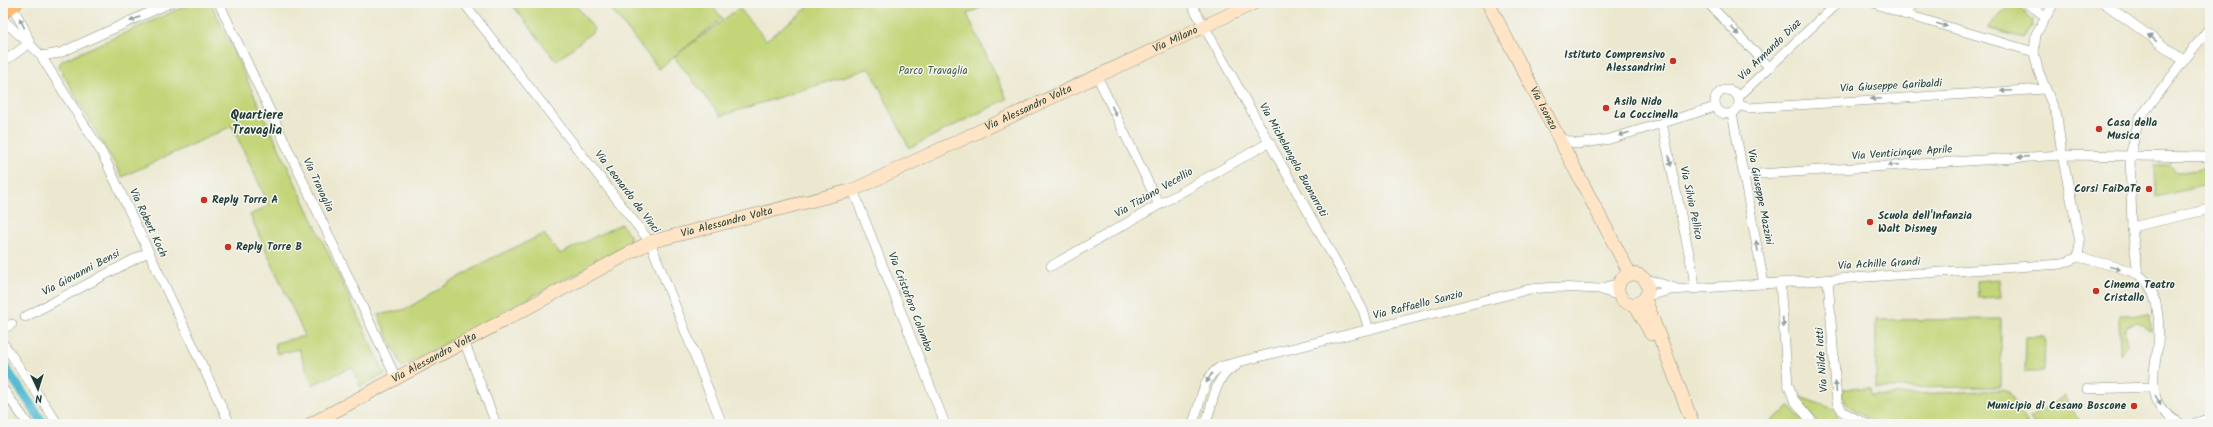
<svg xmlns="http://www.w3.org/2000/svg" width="2213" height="427" font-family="Kalam,sans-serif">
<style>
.green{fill:#c3d578;stroke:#718956}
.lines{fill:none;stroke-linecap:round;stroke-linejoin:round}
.canal{stroke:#55bcd3;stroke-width:9}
.street-casing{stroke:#869282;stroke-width:10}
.secondary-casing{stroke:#869282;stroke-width:14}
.primary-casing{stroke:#869282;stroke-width:16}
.street{stroke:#fff;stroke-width:9}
.secondary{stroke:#ffe4c6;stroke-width:13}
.primary{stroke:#febb71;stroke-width:15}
.oneway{fill:#8f9e9a}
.poi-dot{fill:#c8321e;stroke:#f6f6f2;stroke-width:1.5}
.labels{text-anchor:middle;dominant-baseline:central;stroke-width:3;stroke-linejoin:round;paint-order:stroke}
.street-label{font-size:11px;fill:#1f3d34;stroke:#f6f6f2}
.poi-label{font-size:11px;font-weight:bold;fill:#1f3d34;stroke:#f6f6f2;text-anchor:start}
.park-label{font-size:11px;fill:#405b42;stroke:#f6f6f2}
.quarter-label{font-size:13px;font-weight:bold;fill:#1f3d34;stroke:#f6f6f2}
</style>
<rect width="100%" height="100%" fill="#f6f6f2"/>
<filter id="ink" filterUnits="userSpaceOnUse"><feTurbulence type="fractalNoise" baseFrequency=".025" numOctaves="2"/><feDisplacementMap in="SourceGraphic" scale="8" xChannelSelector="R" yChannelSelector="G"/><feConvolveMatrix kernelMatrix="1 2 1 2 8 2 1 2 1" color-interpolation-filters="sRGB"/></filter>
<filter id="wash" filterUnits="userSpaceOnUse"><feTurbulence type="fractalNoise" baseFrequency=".012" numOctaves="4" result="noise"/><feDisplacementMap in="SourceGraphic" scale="16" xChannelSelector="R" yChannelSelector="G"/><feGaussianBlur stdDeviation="0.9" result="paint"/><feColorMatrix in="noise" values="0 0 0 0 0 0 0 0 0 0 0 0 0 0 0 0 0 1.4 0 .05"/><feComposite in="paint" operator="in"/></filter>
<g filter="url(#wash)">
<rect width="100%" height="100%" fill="#ece8d0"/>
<g class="green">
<path d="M 193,3 L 211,3 L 385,374 L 360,387 L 352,367 L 312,385 L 299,349 L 277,354 L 275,343 L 305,336 L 250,215 L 269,205 L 232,126 L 122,177 L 59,67 L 61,61 Z"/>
<path d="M 511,3 L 574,3 L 595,30 L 556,61 Z"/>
<path d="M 606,3 L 710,3 L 722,18 L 659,69 Z"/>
<path d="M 814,3 L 990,3 L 967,14 L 1007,99 L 909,148 L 870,68 L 721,116 L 674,57 L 739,8 L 766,40 Z"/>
<path d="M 2011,3 L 2014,3 L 2033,20 L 2032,26 L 2024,38 L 1987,28 Z"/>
<path d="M 2155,165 L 2168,165 L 2176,173 L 2210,168 L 2210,184 L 2156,197 Z"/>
<path d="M 621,224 L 630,235 L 630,244 L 402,367 L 378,315 L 406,309 L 490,259 L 544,234 L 560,254 Z"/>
<path d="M 1999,279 L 2001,297 L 1978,298 L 1977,281 Z"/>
<path d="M 2119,315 L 2149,315 L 2150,330 L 2148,331 L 2144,325 L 2137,322 L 2127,326 L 2124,332 L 2127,343 L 2120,355 Z"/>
<path d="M 2001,319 L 2001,387 L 1876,388 L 1876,320 Z"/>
<path d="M 2026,337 L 2045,337 L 2044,372 L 2025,372 Z"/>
<path d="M 1870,388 L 1871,396 L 2003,390 L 2009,392 L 2028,424 L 1876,424 C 1862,411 1842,413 1842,389 Z"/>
<path d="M 2064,396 L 2082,424 L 2034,424 L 2030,418 Z"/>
<path d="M 1797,398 L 1803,398 L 1834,409 L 1841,424 L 1819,424 Z"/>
<path d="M 1790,407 L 1806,424 L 1767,424 L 1788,408 Z"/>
</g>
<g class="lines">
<path class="canal" d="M 3,364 L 44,424"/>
</g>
</g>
<g filter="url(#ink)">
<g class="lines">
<g class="street-casing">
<g id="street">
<path d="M 219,3 L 396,378"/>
<path d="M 464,3 L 650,242 L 722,424"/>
<path d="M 1191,3 L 1363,310 L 1369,330"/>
<path d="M 1708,3 L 1769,67"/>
<path d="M 1874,3 L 1904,14 L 2034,52"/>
<path d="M 2027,3 L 2045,16"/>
<path d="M 2054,3 L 2036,34 L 2034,52 L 2038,70 L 2057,116 L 2062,155 L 2080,242 L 2078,257"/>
<path d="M 2104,3 L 2183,60"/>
<path d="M 11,5 L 24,28 L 30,43"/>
<path d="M 1904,14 L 1915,3"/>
<path d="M 3,19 C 15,33 30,42 41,56 L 102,153 L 229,422"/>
<path d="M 41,56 L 60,53 L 170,3"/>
<path d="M 3,62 L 30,43"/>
<path d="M 1097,76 L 1159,205"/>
<circle cx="1727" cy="102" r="12"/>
<path d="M 1738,97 L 1837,3"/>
<path d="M 1739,105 L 1748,108 L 2045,89"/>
<path d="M 1732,113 L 1764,284"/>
<path d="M 1662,123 L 1693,273 L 1695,289"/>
<path d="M 1557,137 L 1577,144 L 1610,139 L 1715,107"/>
<path d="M 1743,175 L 2062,155 L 2210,157"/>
<path d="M 853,190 L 945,424"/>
<path d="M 2132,227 L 2210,209"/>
<path d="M 2078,257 C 2091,260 2130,269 2139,275 C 2159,288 2160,324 2158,345 C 2153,378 2145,407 2182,424"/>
<path d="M 1051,266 L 1270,142"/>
<path d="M 2138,274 L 2132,227 L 2130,156 L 2139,119 L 2210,27"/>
<path d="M 1646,279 L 1675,288"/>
<path d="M 1828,279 L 1837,402 L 1843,412 L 1866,424"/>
<path d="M 1780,283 L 1788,384 L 1794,400 L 1814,424"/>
<path d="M 1602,290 L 1620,296"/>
<path d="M 1647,296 L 1671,290 L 2062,264 L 2078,257"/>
<path d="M 25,317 L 148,252"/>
<path d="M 3,329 L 12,324"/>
<path d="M 464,341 L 496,424"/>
<path d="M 3,343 L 58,424"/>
<path d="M 3,389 L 28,424"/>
<path d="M 2087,389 L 2153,387"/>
<path d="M 1192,424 C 1202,405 1200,377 1222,366 L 1530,289 L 1557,287 L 1600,289 L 1619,283"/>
<path d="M 1205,424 C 1214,403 1213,377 1236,366"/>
<path d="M 2193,424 L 2210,418"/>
</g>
</g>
<g class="secondary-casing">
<g id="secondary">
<path id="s1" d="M 1488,3 L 1630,274"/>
<circle cx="1633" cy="289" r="15"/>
<path d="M 1645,299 L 1693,424"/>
<path d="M 1635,304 L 1651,334"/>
<path id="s2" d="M 311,424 L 650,242 L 853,190 L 1254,3"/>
</g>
</g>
<g class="primary-casing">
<path id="primary" d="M 3,11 L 15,3"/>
</g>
<use href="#street" class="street"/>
<use href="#secondary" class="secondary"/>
<use href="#primary" class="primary"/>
</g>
<defs><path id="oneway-solid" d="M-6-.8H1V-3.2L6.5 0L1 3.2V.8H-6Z"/></defs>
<g class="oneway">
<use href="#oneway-solid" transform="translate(135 19) rotate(156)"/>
<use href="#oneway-solid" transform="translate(22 23) rotate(-116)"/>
<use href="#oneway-solid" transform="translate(1942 25) rotate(16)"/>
<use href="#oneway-solid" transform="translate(1735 31) rotate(47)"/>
<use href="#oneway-solid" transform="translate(2152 38) rotate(-144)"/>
<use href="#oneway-solid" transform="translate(2006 91) rotate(177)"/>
<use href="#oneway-solid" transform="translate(1876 99) rotate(177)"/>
<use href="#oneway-solid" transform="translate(1114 111) rotate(65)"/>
<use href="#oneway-solid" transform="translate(1624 134) rotate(162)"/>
<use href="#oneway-solid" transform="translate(2023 157) rotate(176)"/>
<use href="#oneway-solid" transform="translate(1670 161) rotate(78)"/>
<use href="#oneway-solid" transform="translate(1893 165) rotate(176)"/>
<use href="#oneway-solid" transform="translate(1757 246) rotate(-101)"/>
<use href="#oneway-solid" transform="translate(2115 268) rotate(15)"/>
<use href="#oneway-solid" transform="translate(1783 322) rotate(86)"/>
<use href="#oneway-solid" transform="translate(1209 378) rotate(120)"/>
<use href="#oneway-solid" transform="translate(1836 387) rotate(-94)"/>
<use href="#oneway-solid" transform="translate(2158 400) rotate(59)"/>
</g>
</g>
<g class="poi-dot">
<circle cx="1673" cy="61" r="4"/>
<circle cx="1606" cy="108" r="4"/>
<circle cx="2099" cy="129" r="4"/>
<circle cx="2149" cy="189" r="4"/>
<circle cx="204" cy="200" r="4"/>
<circle cx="1870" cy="222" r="4"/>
<circle cx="228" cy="247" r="4"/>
<circle cx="2096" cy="291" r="4"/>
<circle cx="2134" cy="406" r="4"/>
</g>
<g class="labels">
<g class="street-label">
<text stroke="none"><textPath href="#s2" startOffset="950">Via Milano</textPath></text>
<text transform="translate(1770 50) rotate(-44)">Via Armando Diaz</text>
<text transform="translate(1891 86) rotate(-3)">Via Giuseppe Garibaldi</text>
<text stroke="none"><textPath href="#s2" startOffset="788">Via Alessandro Volta</textPath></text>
<text stroke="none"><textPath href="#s1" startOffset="119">Via Isonzo</textPath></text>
<text transform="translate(1902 153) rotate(-4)">Via Venticinque Aprile</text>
<text transform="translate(1293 160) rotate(61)">Via Michelangelo Buonarroti</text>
<text transform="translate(318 185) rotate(65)">Via Travaglia</text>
<text transform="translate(627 192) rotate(53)">Via Leonardo da Vinci</text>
<text transform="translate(1154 193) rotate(-30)">Via Tiziano Vecellio</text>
<text transform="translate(1760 197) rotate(79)">Via Giuseppe Mazzini</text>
<text transform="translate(1691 203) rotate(78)">Via Silvio Pellico</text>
<text stroke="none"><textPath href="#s2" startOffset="464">Via Alessandro Volta</textPath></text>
<text transform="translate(148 223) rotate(65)">Via Robert Koch</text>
<text transform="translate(1879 264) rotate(-3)">Via Achille Grandi</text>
<text transform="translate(81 273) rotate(-28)">Via Giovanni Bensi</text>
<text transform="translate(910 302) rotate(69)">Via Cristoforo Colombo</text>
<text transform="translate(1418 305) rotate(-14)">Via Raffaello Sanzio</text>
<text stroke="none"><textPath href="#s2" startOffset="140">Via Alessandro Volta</textPath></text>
<text transform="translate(1822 360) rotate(-94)">Via Nilde Iotti</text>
</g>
<g class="poi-label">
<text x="1665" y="55" text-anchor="end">Istituto Comprensivo<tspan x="1665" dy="13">Alessandrini</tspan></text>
<text x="1614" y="102">Asilo Nido<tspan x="1614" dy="13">La Coccinella</tspan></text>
<text x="2107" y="123">Casa della<tspan x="2107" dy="13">Musica</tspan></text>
<text x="2141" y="189" text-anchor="end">Corsi FaiDaTe</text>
<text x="212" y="200">Reply Torre A</text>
<text x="1878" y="216">Scuola dell'Infanzia<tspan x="1878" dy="13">Walt Disney</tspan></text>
<text x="236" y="247">Reply Torre B</text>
<text x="2104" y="285">Cinema Teatro<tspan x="2104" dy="13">Cristallo</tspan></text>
<text x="2126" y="406" text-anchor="end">Municipio di Cesano Boscone</text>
</g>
<g class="park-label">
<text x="933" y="71">Parco Travaglia</text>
</g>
<g class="quarter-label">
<text x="257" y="115">Quartiere<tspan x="257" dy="15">Travaglia</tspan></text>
</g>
</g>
<rect width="2213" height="427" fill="none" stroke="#f6f6f2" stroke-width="16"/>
<g transform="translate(38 389) rotate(176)" stroke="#f6f6f2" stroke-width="3" paint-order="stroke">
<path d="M0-3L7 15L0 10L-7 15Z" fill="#1f3d34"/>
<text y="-6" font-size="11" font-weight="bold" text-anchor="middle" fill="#1f3d34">N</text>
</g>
</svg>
